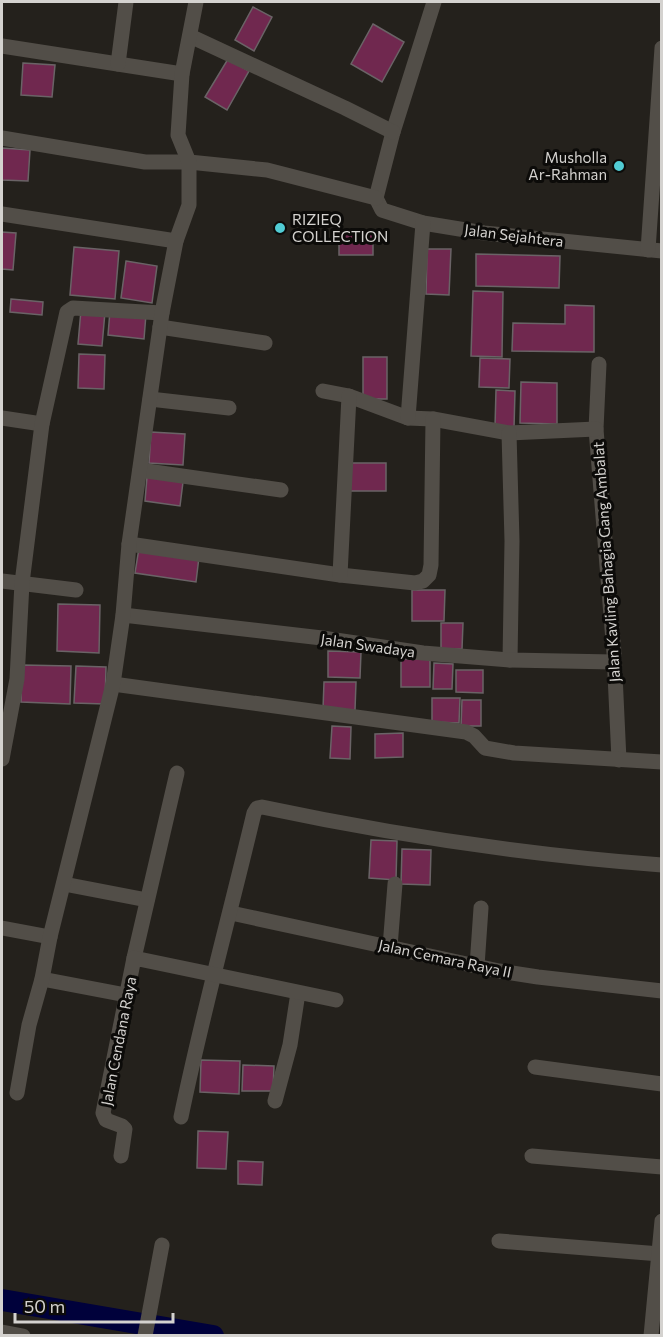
<svg xmlns="http://www.w3.org/2000/svg" width="663" height="1337" font-family="Commissioner,sans-serif">
<style>
.lines{fill:none;stroke-linecap:round;stroke-linejoin:round}
.canal{stroke:#00013b;stroke-width:22}
.building{fill:#70284f;stroke:#6a6366;stroke-width:1.5}
.street{stroke:#524e48;stroke-width:15}
.poi-dot{fill:#51ccd4;stroke:#0c0b09;stroke-width:2}
.labels{text-anchor:middle;dominant-baseline:central;stroke-width:6;stroke-linejoin:round;paint-order:stroke}
.poi-label{font-size:15px;fill:#d4d2cf;stroke:#0c0b09;text-anchor:end}
.street-label{font-size:15px;fill:#d4d2cf;stroke:#0c0b09}
</style>
<rect width="100%" height="100%" fill="#24211c"/>
<g class="lines">
<path class="canal" d="M 2,1300 L 213,1336"/>
</g>
<g class="building">
<path d="M 253,7 L 272,17 L 254,51 L 235,40 Z"/>
<path d="M 373,24 L 404,42 L 382,82 L 351,64 Z"/>
<path d="M 228,59 L 249,71 L 227,110 L 205,97 Z"/>
<path d="M 23,63 L 55,65 L 52,97 L 21,95 Z"/>
<path d="M 2,148 L 30,150 L 28,181 L 2,180 Z"/>
<path d="M 2,232 L 16,233 L 13,270 L 2,269 Z"/>
<rect x="339" y="232" width="34" height="23"/>
<path d="M 74,247 L 119,251 L 115,299 L 70,295 Z"/>
<path d="M 427,249 L 451,249 L 449,295 L 426,294 Z"/>
<path d="M 476,254 L 560,256 L 559,288 L 476,286 Z"/>
<path d="M 126,261 L 157,266 L 152,303 L 121,298 Z"/>
<path d="M 473,291 L 503,292 L 502,357 L 471,356 Z"/>
<path d="M 11,299 L 43,302 L 42,315 L 10,312 Z"/>
<path d="M 565,305 L 594,306 L 594,352 L 512,351 L 513,323 L 565,324 Z"/>
<path d="M 81,310 L 105,312 L 102,346 L 78,344 Z"/>
<path d="M 110,311 L 146,314 L 144,339 L 108,335 Z"/>
<path d="M 79,354 L 105,355 L 104,389 L 78,388 Z"/>
<rect x="363" y="357" width="24" height="42"/>
<path d="M 480,358 L 510,359 L 509,388 L 479,387 Z"/>
<path d="M 521,382 L 557,383 L 557,424 L 520,423 Z"/>
<path d="M 496,390 L 515,391 L 514,428 L 495,427 Z"/>
<path d="M 151,432 L 185,434 L 183,465 L 149,463 Z"/>
<rect x="350" y="463" width="36" height="28"/>
<path d="M 147,477 L 183,482 L 180,506 L 145,501 Z"/>
<path d="M 139,548 L 199,557 L 196,582 L 135,573 Z"/>
<path d="M 412,590 L 445,590 L 444,621 L 412,621 Z"/>
<path d="M 58,604 L 100,605 L 99,653 L 57,651 Z"/>
<path d="M 441,623 L 463,623 L 462,649 L 441,649 Z"/>
<path d="M 328,651 L 361,652 L 360,678 L 328,677 Z"/>
<rect x="401" y="659" width="29" height="28"/>
<path d="M 434,663 L 453,664 L 452,689 L 433,689 Z"/>
<path d="M 22,665 L 71,666 L 70,704 L 21,702 Z"/>
<path d="M 76,666 L 106,667 L 105,704 L 74,703 Z"/>
<path d="M 456,670 L 483,670 L 483,693 L 456,692 Z"/>
<path d="M 324,682 L 356,682 L 355,710 L 323,709 Z"/>
<path d="M 432,698 L 460,698 L 459,723 L 432,722 Z"/>
<path d="M 462,700 L 481,700 L 481,726 L 461,726 Z"/>
<path d="M 332,726 L 351,727 L 350,759 L 330,758 Z"/>
<path d="M 403,733 L 403,757 L 375,758 L 375,734 Z"/>
<path d="M 371,840 L 397,841 L 396,880 L 369,878 Z"/>
<path d="M 402,849 L 431,850 L 430,885 L 401,884 Z"/>
<path d="M 201,1060 L 240,1061 L 239,1094 L 200,1092 Z"/>
<path d="M 243,1065 L 274,1066 L 273,1091 L 242,1091 Z"/>
<path d="M 198,1131 L 228,1132 L 226,1169 L 197,1168 Z"/>
<path d="M 238,1161 L 263,1162 L 262,1185 L 238,1184 Z"/>
</g>
<g class="lines">
<g class="street">
<path d="M 434,2 L 393,132 L 376,198 L 382,210 L 423,223 L 484,233 L 662,251"/>
<path d="M 190,36 L 345,108 L 393,132"/>
<path d="M 2,46 L 182,74"/>
<path d="M 118,64 L 126,2"/>
<path d="M 2,138 L 145,162 L 189,162 L 267,170 L 376,198"/>
<path d="M 2,214 L 176,241"/>
<path d="M 648,250 L 662,48"/>
<path d="M 160,327 L 265,343"/>
<path d="M 599,364 L 596,429 L 614,653 L 619,760"/>
<path d="M 323,391 L 349,396 L 408,418 L 433,419 L 509,433 L 596,429"/>
<path d="M 150,399 L 229,408"/>
<path d="M 2,418 L 42,424"/>
<path d="M 408,418 L 423,223"/>
<path d="M 509,433 L 512,541 L 510,660"/>
<path d="M 140,470 L 281,490"/>
<path d="M 129,544 L 340,575 L 415,583 L 423,581 L 429,575 L 431,565 L 433,419"/>
<path d="M 340,575 L 349,396"/>
<path d="M 2,581 L 76,590"/>
<path d="M 123,615 L 322,638 L 423,653 L 510,660 L 614,662"/>
<path d="M 113,684 L 466,732 L 474,736 L 485,748 L 514,753 L 662,762"/>
<path d="M 2,759 L 17,679 L 22,583 L 42,424 L 67,312 L 73,308 L 162,313"/>
<path d="M 64,884 L 147,900"/>
<path d="M 231,913 L 499,971 L 538,977 L 662,991"/>
<path d="M 2,928 L 50,937"/>
<path d="M 390,947 L 395,884"/>
<path d="M 134,958 L 177,773"/>
<path d="M 477,966 L 481,908"/>
<path d="M 42,979 L 126,995"/>
<path d="M 535,1067 L 662,1084"/>
<path d="M 17,1093 L 29,1025 L 42,979 L 50,937 L 113,684 L 123,615 L 129,544 L 162,313 L 176,241 L 189,205 L 189,162 L 178,135 L 182,74 L 196,2"/>
<path d="M 275,1101 L 290,1045 L 298,993"/>
<path d="M 181,1117 C 202,1015 230,914 254,813 L 257,808 L 262,807 C 394,835 528,855 662,865"/>
<path d="M 121,1156 L 125,1129 L 122,1126 L 106,1120 L 103,1113 L 134,958 L 336,1000"/>
<path d="M 532,1156 L 662,1167"/>
<path d="M 499,1241 L 660,1254"/>
<path d="M 2,1332 L 23,1336"/>
<path d="M 145,1336 L 162,1245"/>
<path d="M 651,1336 L 662,1221"/>
</g>
</g>
<g class="poi-dot">
<circle cx="619" cy="166" r="6"/>
<circle cx="280" cy="228" r="6"/>
</g>
<g class="labels">
<g class="poi-label">
<text x="607" y="157">Musholla<tspan x="607" dy="17">Ar-Rahman</tspan></text>
<text x="292" y="219" text-anchor="start">RIZIEQ<tspan x="292" dy="17">COLLECTION</tspan></text>
</g>
<g class="street-label">
<text transform="translate(514 235) rotate(7)">Jalan Sejahtera</text>
<text transform="translate(606 562) rotate(-94)">Jalan Kavling Bahagia Gang Ambalat</text>
<text transform="translate(368 645) rotate(8)">Jalan Swadaya</text>
<text transform="translate(445 958) rotate(12)">Jalan Cemara Raya II</text>
<text transform="translate(118 1041) rotate(-79)">Jalan Cendana Raya</text>
</g>
</g>
<rect width="663" height="1337" fill="none" stroke="#d4d2cf" stroke-width="6"/>
<path d="M15 1313v9h158v-9" fill="none" stroke="#d4d2cf" stroke-width="3"/>
<text x="24" y="1313" font-size="18" fill="#d4d2cf" stroke="#0c0b09" stroke-width="4.5" paint-order="stroke">50 m</text>
</svg>
